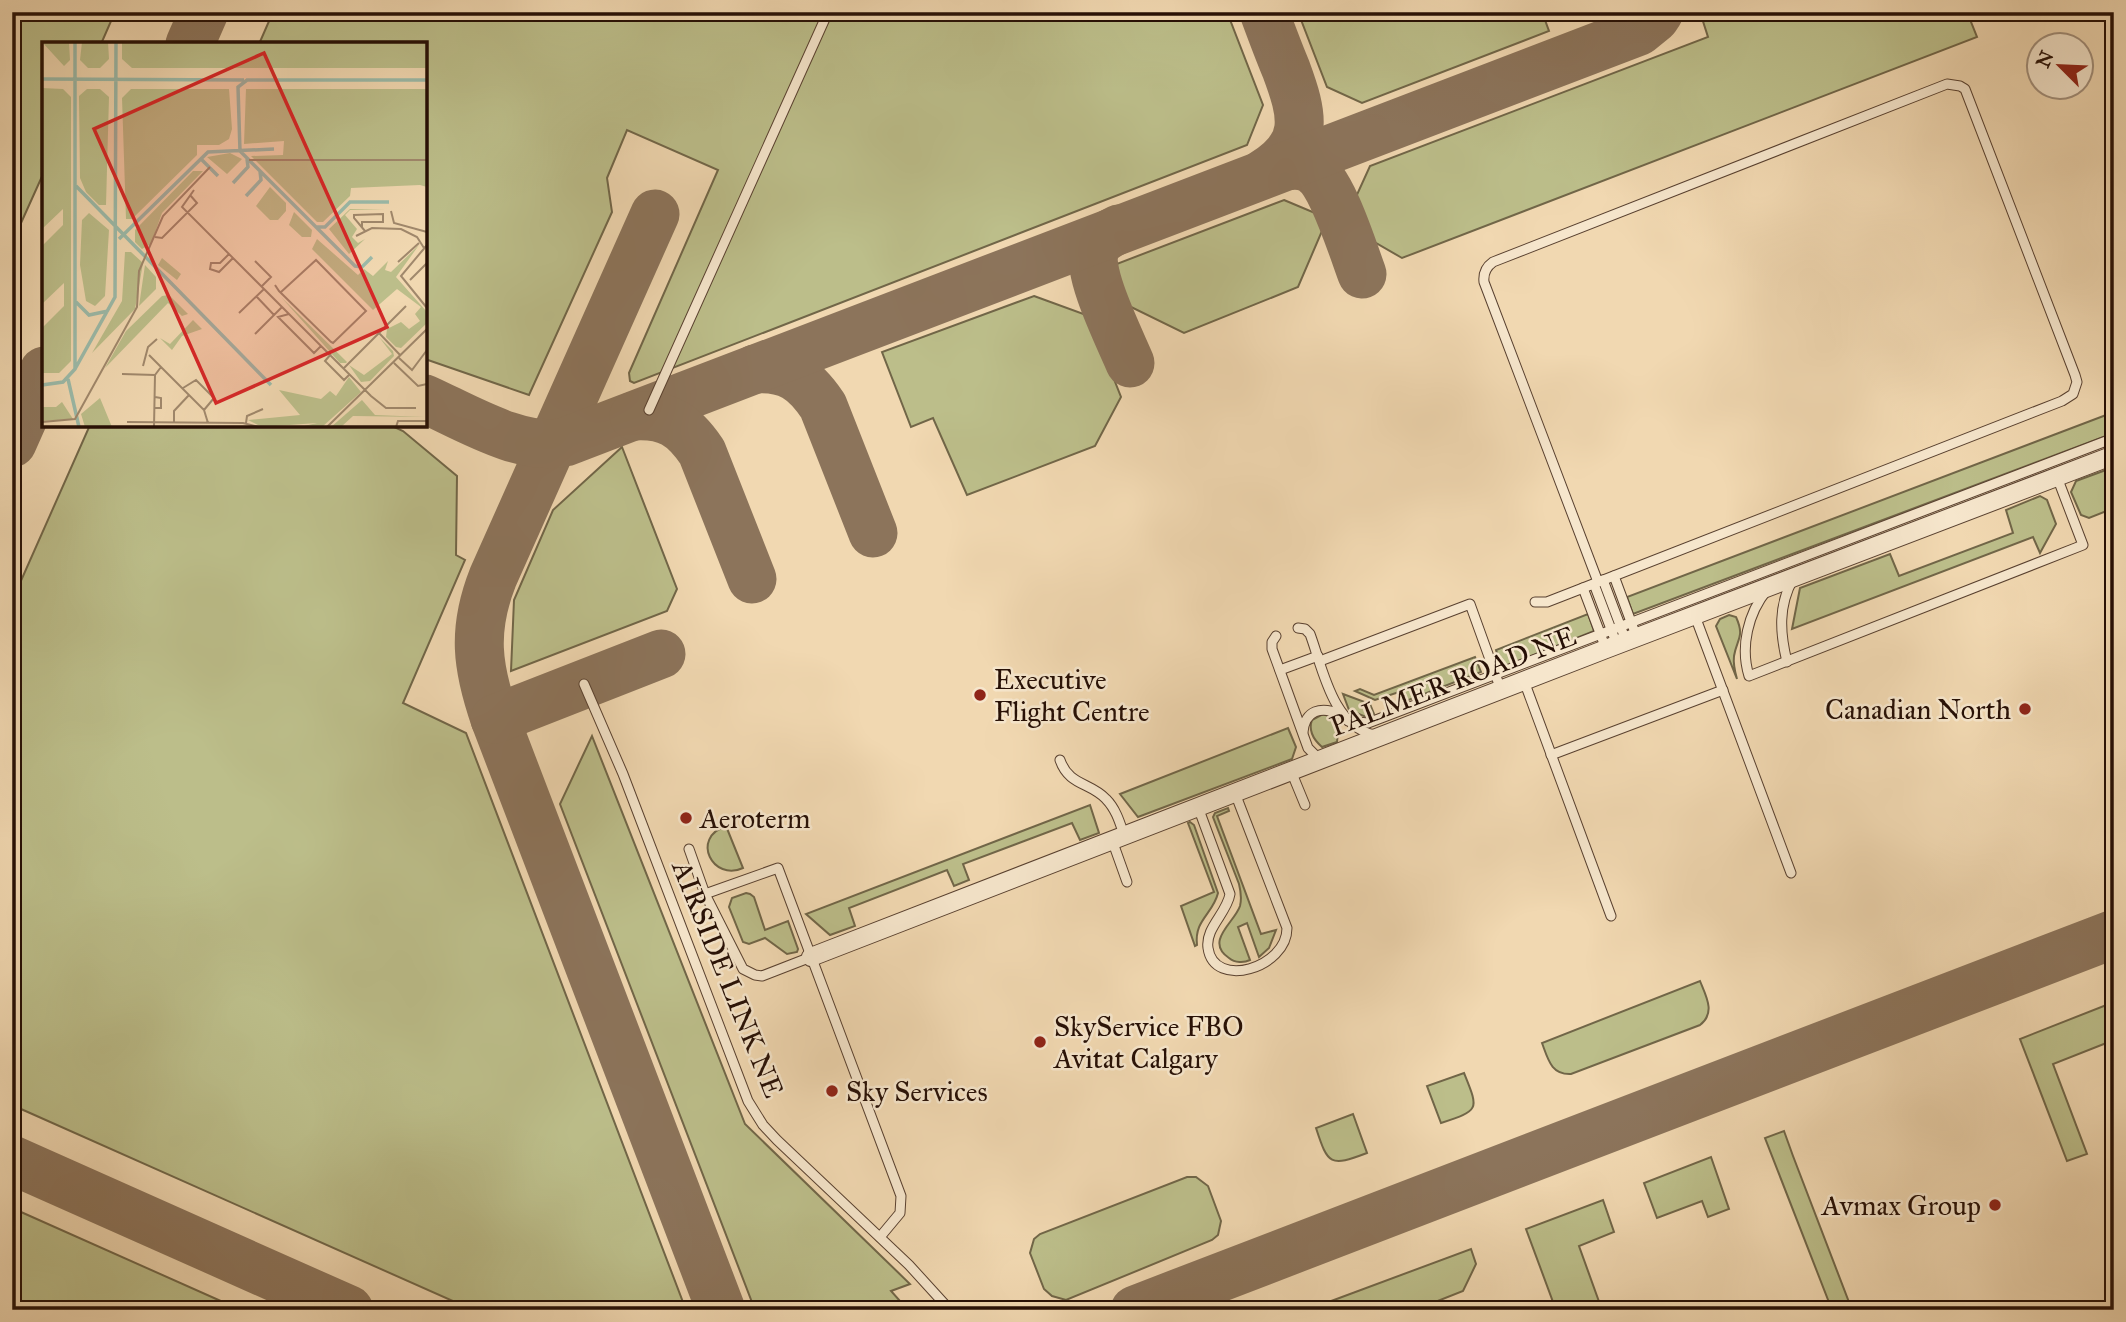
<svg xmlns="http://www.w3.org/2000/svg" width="2126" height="1322" font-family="'IM FELL Great Primer',serif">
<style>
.green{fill:#bcbe8a;stroke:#716648;stroke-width:2}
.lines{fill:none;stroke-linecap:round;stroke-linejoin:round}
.taxiway{stroke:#8c745b;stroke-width:49}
.lane-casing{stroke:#594130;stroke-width:11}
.street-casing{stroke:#594130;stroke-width:20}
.lane{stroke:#f6e6cc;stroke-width:9}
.street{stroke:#f6e6cc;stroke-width:18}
.poi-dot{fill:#8f2418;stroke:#f6e6cc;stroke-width:2.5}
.labels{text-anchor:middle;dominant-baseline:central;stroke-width:5;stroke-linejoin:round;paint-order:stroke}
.poi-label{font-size:28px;fill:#260f05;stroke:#f6e6cc;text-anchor:start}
.street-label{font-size:28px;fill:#260f05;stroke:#f6e6cc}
.inset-river{fill:none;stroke:#9bbaa9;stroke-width:3.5}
.inset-road{fill:none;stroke:#a0886c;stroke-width:2}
.view{fill:#d62828;fill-opacity:0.15;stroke:#d62828;stroke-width:3.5}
.inset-edge{fill:none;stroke:#260f05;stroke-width:3.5}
</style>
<rect width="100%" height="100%" fill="#f1d8b1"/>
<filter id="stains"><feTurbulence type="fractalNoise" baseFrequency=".00286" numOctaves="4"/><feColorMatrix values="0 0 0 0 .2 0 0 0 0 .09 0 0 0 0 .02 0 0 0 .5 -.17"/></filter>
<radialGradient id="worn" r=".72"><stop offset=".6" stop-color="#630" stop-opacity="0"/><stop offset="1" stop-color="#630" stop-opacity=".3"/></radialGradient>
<g class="green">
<path d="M 12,12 L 115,12 L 101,44 L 44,44 L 44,172 L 12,243 Z"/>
<path d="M 273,12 L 1227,12 L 1263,105 L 1247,145 L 634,383 L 630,381 L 629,373 L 718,170 L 627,130 L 607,178 L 612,212 L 529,395 L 425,359 L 425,44 L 259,44 Z"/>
<path d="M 1298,12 L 1542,12 L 1549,31 L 1362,103 L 1327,87 Z"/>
<path d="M 1700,12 L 1967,12 L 1977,37 L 1402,258 L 1371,240 L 1355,199 L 1370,166 L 1708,37 Z"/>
<path d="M 1284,200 L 1315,213 L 1322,231 L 1298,287 L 1184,333 L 1129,306 L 1114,265 Z"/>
<path d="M 1034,296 L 1089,316 L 1121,397 L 1095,446 L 967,495 L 933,418 L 911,427 L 882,352 Z"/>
<path d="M 2114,412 L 2114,433 L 1633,614 L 1627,597 Z"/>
<path d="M 90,425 L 390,425 L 403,431 L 457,476 L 456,555 L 465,560 L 403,703 L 466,733 L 686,1310 L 473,1310 L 12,1105 L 12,601 Z"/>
<path d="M 622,447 L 677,589 L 667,611 L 511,671 L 514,600 L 553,510 Z"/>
<path d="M 2114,467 L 2114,508 L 2089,518 L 2081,515 L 2071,492 L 2076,481 Z"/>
<path d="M 2040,496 L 2047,500 L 2056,524 L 2040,553 L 2033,537 L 1792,629 L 1800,588 L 1890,554 L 1899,576 L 2013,533 L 2006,510 Z"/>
<path d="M 1588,614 L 1594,631 L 1502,668 L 1496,650 Z"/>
<path d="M 1729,615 L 1736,617 C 1745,637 1737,638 1734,656 C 1733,664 1735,672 1737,679 L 1716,626 L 1720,619 Z"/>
<path d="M 1475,657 L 1481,672 L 1406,701 L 1402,691 L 1375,700 L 1355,691 L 1360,689 L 1374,695 Z"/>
<path d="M 1343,694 L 1370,704 L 1374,714 L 1366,717 L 1349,710 Z"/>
<path d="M 1323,714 L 1334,718 L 1338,732 L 1337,742 L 1322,747 C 1314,740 1308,731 1312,720 Z"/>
<path d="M 1288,728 L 1296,747 L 1292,759 L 1138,817 L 1120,794 Z"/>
<path d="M 592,736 L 745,1124 L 910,1284 L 891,1291 L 908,1310 L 755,1310 L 560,804 Z"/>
<path d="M 1090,805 L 1099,833 L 1080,840 L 1072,823 L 963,864 L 969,880 L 954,886 L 947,870 L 849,908 L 855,926 L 830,935 L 806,914 Z"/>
<path d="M 1228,808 L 1229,811 L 1217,816 L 1261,934 L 1276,930 L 1269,948 L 1259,957 L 1247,923 L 1238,927 L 1250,960 C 1244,963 1235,963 1229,958 C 1204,941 1235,922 1240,906 C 1242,898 1241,892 1239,884 L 1213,817 L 1215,813 Z"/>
<path d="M 1190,822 L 1194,825 L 1218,893 C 1213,914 1194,920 1197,945 L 1195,946 L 1181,906 L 1214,892 L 1188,823 Z"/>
<path d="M 726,826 L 743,868 C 713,882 690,838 726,826 Z"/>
<path d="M 746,893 L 750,894 L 754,897 L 765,930 L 788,921 L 798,949 L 797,952 L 787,954 L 765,938 L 749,944 L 743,942 L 729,907 L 732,898 Z"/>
<path d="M 1700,981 C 1706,996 1716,1013 1700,1025 L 1571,1074 C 1551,1075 1548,1059 1542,1043 Z"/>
<path d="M 2114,1002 L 2114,1040 L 2053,1064 L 2087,1154 L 2067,1161 L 2020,1039 Z"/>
<path d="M 1464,1073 C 1479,1110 1480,1110 1441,1123 L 1427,1086 Z"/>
<path d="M 1353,1114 L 1367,1153 C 1330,1167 1328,1165 1316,1128 Z"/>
<path d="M 1784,1131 L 1793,1156 L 1852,1310 L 1832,1310 L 1765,1138 Z"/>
<path d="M 1711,1157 L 1729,1209 L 1708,1217 L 1702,1201 L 1657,1218 L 1644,1183 Z"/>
<path d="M 1187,1177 L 1196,1177 L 1208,1186 L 1221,1221 L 1218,1235 L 1212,1240 L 1066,1300 L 1052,1296 L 1044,1289 L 1030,1253 L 1034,1239 L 1040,1234 Z"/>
<path d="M 1603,1200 L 1614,1232 L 1579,1246 L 1602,1310 L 1556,1310 L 1526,1229 Z"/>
<path d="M 12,1208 L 241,1310 L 12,1310 Z"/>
<path d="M 1471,1249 L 1476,1264 L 1463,1291 L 1415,1310 L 1307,1310 Z"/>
</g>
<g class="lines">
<g class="taxiway">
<path d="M 190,44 L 204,12"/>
<path d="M 1284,166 C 1293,165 1302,164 1311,169 C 1332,181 1353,250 1362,274"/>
<path d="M 1263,174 C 1311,145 1303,115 1286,69 C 1278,50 1271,31 1264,12"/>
<path d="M 655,214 L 493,577 C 472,630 477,667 495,719 L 721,1310"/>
<path d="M 1119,229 C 1109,234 1099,239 1095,250 C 1085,270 1121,341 1130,363"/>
<path d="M 755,369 C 788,367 805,379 823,406 L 873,533"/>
<path d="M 425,399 C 465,417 522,452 565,442 L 1639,31 L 1655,18 L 1659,12"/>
<path d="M 634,416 C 667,414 684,425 702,452 L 752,579"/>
<path d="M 12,443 L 44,371"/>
<path d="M 495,719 L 661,654"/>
<path d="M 12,1160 L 349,1310"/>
<path d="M 1135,1310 L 2114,934"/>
</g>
<g class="lane-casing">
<g id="lane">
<path d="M 649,410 L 828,12"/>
<path d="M 1614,576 L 1637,638"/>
<path d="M 1603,580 L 1626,641"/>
<path d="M 1594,584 L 1617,645"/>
<path d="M 1583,588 L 1606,649"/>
<path d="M 1767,590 C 1748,613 1740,647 1749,676 L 2083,545 L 2057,477"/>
<path d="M 1535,602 L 1547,602 L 1583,588 L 2062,401 L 2073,394 L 2077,382 L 2075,375 L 1965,89 L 1960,86 L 1947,84 L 1493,262 C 1486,267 1483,273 1484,282 L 1598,582"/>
<path d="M 1695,616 L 1791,873"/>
<path d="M 1298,628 L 1305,629 L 1310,634 C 1323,669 1332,725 1374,735"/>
<path d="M 1276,636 L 1272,642 L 1272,649 L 1308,748 L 1316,756 L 1323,757"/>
<path d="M 1320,661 L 1470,604 L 1501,690"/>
<path d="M 1787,662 C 1780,633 1778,606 1793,579"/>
<path d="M 1280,670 L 1318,656"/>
<path d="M 1524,681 L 1611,916"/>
<path d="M 584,684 L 623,774 L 748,1101 L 763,1125 L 777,1140 L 909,1265 L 950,1310"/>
<path d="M 1348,721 L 1368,723 L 2114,438"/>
<path d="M 1303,732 C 1305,710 1321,706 1340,714"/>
<path d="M 1551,755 L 1723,690"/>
<path d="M 1060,760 C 1069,786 1090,782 1106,799 C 1116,809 1120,823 1124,835"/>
<path d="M 1291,771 L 1305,805"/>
<path d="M 1198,807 L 1230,894 C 1227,913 1205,928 1208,948 C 1214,990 1287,968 1287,928 L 1235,793"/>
<path d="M 1112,840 L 1127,882"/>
<path d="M 689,849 L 705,894 L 743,969 L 755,975 L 762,976 L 811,957"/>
<path d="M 705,894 L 778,868 L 901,1196 L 900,1213 L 880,1237"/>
</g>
</g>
<g class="street-casing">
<path id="street" d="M 811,957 L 1606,649 L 2114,455"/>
</g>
<use href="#lane" class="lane"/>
<use href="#street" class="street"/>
</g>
<g class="poi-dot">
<circle cx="980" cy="695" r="7"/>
<circle cx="2025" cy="709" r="7"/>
<circle cx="686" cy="818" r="7"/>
<circle cx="1040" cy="1042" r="7"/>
<circle cx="832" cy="1091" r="7"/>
<circle cx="1995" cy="1205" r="7"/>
</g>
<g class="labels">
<g class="poi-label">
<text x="994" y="679">Executive<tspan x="994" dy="32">Flight Centre</tspan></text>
<text x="2011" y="709" text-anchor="end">Canadian North</text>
<text x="700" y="818">Aeroterm</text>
<text x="1054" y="1026">SkyService FBO<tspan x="1054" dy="32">Avitat Calgary</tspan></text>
<text x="846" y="1091">Sky Services</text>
<text x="1981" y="1205" text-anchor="end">Avmax Group</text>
</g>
<g class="street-label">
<text transform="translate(1453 681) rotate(-21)">PALMER ROAD NE</text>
<text transform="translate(728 979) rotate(68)">AIRSIDE LINK NE</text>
</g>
</g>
<g transform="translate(42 42)">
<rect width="385" height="385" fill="#f1d8b1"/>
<path d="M 0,0 L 27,0 L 28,18 L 22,24 ZM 40,0 L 66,0 L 67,17 L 58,26 L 46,26 L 38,18 ZM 80,0 L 385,0 L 385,26 L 90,26 L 80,17 ZM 0,46 L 21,47 L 29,55 L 29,319 L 17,331 L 0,331 L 0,286 L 22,264 L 22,241 L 0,262 L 0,204 L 21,183 L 21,167 L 0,187 ZM 45,47 L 58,47 L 67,55 L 64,163 L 57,163 L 44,150 L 38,136 L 37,54 ZM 89,47 L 187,47 L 190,87 L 187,97 L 177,103 L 155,103 L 155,113 L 90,177 L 84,177 L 80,56 ZM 204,47 L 385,47 L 385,159 L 385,145 L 378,143 L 309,146 L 308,154 L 281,180 L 275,180 L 209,114 L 241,113 L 242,99 L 202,102 ZM 188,111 L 200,117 L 185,132 L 165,115 ZM 151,129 L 161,129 L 120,171 L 109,202 L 100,207 L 93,200 L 93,188 ZM 228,145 L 244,161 L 244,169 L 236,178 L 228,178 L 214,164 ZM 308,167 L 343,167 L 308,168 L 303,173 L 315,187 L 310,195 L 316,201 L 323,197 L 307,212 L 287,187 ZM 252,170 L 270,188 L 269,195 L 260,195 L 247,183 ZM 47,171 L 67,188 L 63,254 L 53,264 L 44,259 L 38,223 L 40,178 ZM 275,197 L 316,233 L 322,227 L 331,234 L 346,219 L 343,228 L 349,230 L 377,203 L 354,235 L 385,270 L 385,281 L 359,306 L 354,305 L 344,295 L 345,287 L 359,280 L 367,287 L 378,279 L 373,272 L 379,265 L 355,247 L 331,268 L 270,207 ZM 83,210 L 89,210 L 101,221 L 93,267 L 50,311 L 80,259 ZM 120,216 L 139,232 L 135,238 L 116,223 ZM 103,223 L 114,235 L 114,247 L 97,264 ZM 127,253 L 146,272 L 140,274 L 126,261 L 63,326 L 84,289 L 120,254 ZM 239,255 L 305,320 L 304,321 L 298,321 ZM 151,278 L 160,287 L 140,294 L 130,308 L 118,296 L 128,302 ZM 337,295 L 351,309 L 352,314 L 328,339 L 319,340 L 307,323 L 322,333 L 350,312 ZM 307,335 L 319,350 L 280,385 L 258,385 L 275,381 L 220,385 L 206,378 L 258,373 L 237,348 L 279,357 L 288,349 L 294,354 ZM 58,356 L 70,385 L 43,385 L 39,372 ZM 320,358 L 333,373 L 383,375 L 311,374 L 299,385 L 289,385 ZM 20,360 L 31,377 L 0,379 L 0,365 L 14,365 Z" fill="#bcbe8a"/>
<path class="inset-river" d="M 0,37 L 202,38M 158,116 L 176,134M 191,141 L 206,125 L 205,117M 34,144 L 229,343M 204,154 L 219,138 L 218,129M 274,185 L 283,185 L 308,160 L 347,160M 77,197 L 166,110 L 232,107M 330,215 L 320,225 L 313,224 L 198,109 L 196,45 L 205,38 L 385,38M 34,260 L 47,273 L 66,269M 33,327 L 73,255 L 74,0M 26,337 L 37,385M 0,343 L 21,340 L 33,327 L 33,0"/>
<path class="inset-road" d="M 207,118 L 385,118M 152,148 L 140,165 L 329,354 L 344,366 L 374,366M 349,169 L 352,181 L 385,190M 320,185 L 320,180 L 341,180 L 341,172 L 312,173 L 312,176 L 323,189M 314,194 L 330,186 L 359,187 L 375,195 L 382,206M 113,195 L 120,196 L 155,161 L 148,153M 385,203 L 359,234 L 385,266M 187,212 L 178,221 L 169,221 L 168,227 L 177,230 L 191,216M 213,219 L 229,235 L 220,244M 356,220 L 377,201M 368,238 L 385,221M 233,243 L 237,249 L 289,300 L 291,301 L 324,269 L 274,218 L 239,250M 214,254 L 232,273M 197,271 L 222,247M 247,272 L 236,275 L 272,311 L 279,304M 337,291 L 359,314M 213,292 L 240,265M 289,312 L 283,319 L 302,338 L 308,332M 107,313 L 162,368 L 166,381M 357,316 L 370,328 L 385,308M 352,321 L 376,344 L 385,342M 101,324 L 106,305 L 115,297M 302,326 L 364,264M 80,332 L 113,333M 141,346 L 154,338 L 172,356 L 162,368M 113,366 L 119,366 L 119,356 L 113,355M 0,380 L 33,377 L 95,265 L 97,229 L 121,174 L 168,125M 85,380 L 201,381 L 217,385M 132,380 L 132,369 L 147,353M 204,381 L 205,374 L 221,367M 112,385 L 113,333 L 119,325M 285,385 L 385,287M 354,385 L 356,379 L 385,379"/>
<path class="view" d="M 222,11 L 345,285 L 174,361 L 52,87 Z"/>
<rect width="385" height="385" class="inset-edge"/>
</g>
<rect width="2126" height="1322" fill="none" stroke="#f1d8b1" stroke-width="42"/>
<rect x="14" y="14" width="2098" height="1294" fill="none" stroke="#260f05" stroke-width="3.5"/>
<rect x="21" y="21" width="2084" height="1280" fill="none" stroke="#260f05" stroke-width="2"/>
<g transform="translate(2060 66) rotate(294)"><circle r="33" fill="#f6e6cc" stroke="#a3907c" stroke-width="2"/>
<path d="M0-5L12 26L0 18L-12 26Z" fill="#8f2418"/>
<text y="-10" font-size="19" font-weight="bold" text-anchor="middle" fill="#260f05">N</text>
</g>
<rect width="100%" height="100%" filter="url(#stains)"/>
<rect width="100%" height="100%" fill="url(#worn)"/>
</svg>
